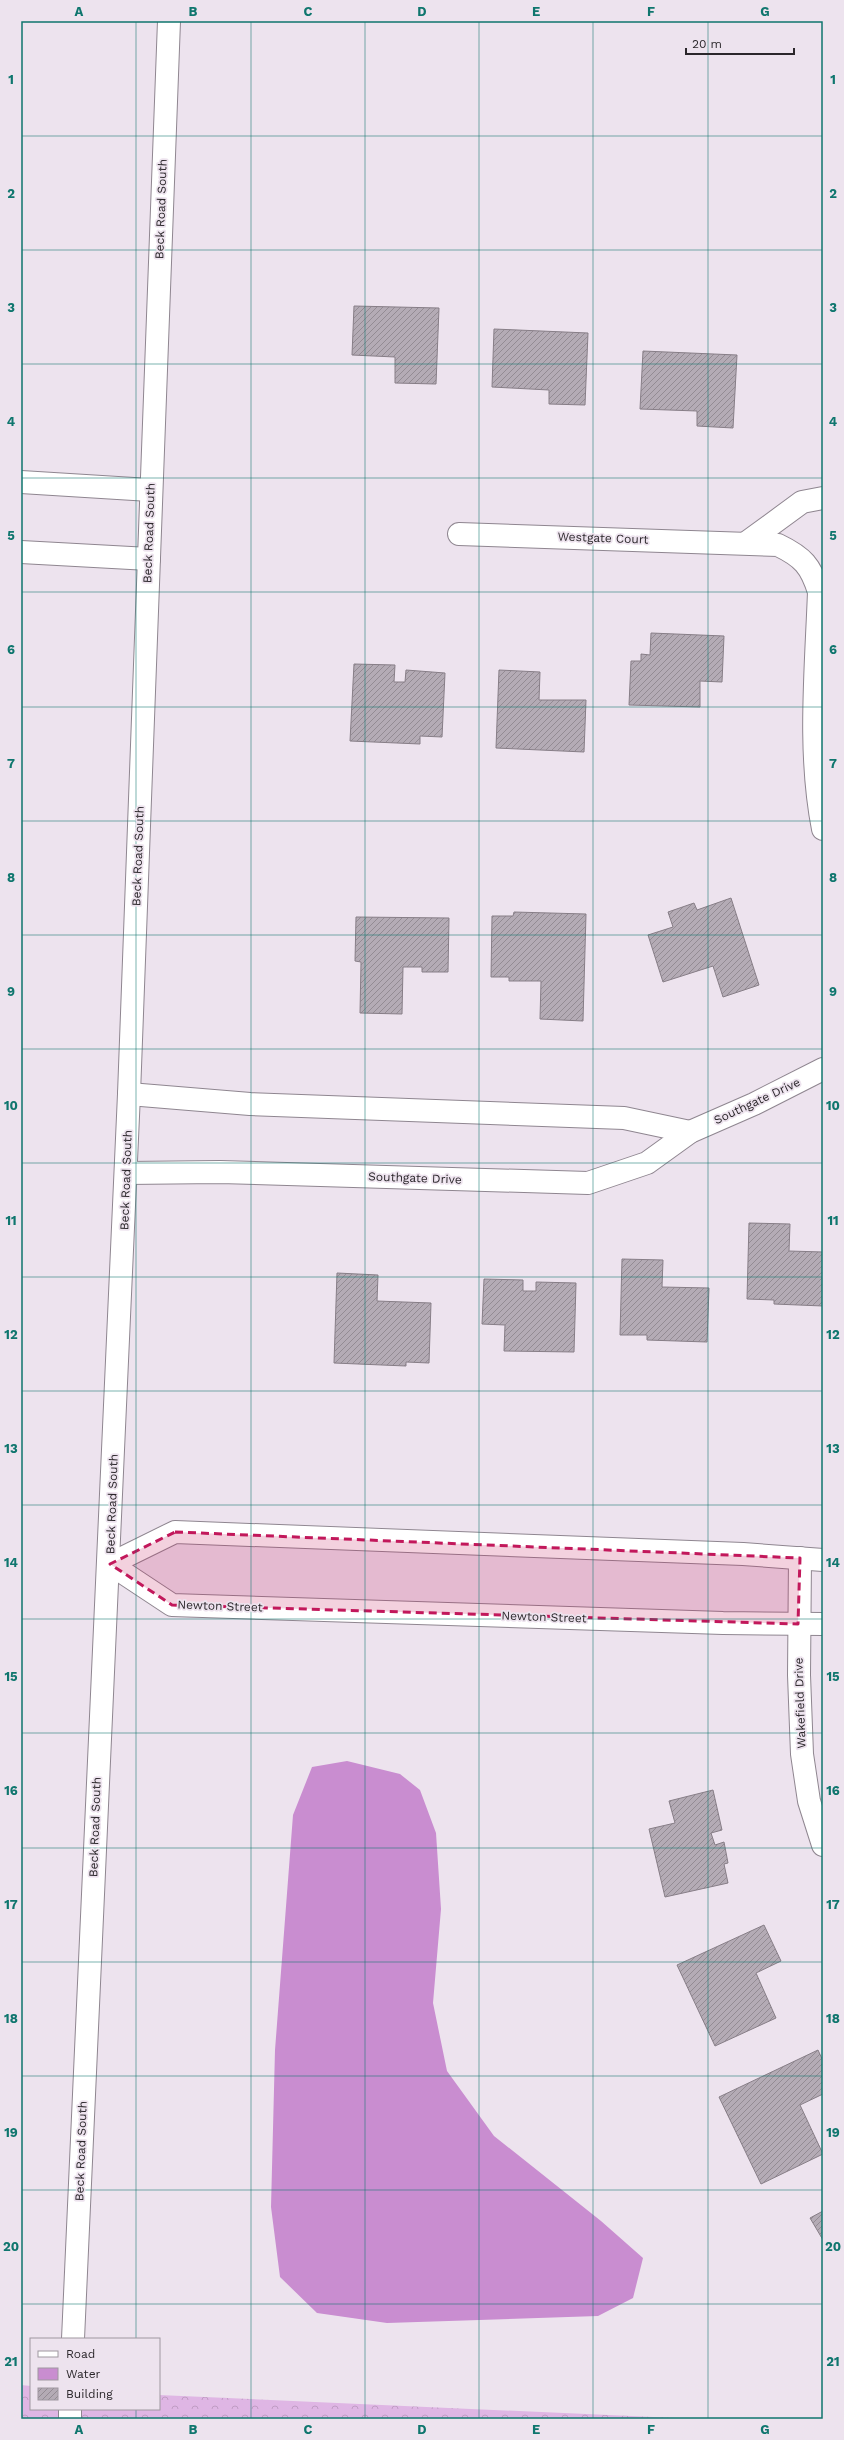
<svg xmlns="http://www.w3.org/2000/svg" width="844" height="2440" font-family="'Work Sans',sans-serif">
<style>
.forest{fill:url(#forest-crowns)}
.water{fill:#c98dd0}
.building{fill:url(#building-hatch);stroke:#877e87}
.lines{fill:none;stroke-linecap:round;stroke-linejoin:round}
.street-casing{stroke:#8f8690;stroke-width:24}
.secondary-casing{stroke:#8f8690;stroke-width:24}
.street{stroke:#fff;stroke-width:22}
.secondary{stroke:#fff;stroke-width:22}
.marked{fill:#c2185b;fill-opacity:0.2;stroke:#c2185b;stroke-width:3;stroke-dasharray:8 5;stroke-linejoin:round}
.grid{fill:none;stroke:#0f766e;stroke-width:1;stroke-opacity:0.55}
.labels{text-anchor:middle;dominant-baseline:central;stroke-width:3.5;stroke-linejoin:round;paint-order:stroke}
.street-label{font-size:12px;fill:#2b272b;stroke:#ede3ee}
.neatline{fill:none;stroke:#0f766e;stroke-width:1.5}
.grid-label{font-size:13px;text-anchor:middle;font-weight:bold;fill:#0f766e}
</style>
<defs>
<pattern id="forest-crowns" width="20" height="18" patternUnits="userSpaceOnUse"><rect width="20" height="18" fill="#dfb6e4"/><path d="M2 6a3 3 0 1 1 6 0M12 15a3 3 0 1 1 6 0" fill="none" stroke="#c09cc4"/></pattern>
<pattern id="building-hatch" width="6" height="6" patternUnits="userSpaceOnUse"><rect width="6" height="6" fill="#b4abb5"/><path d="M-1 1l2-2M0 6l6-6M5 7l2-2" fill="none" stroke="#938b93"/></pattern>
</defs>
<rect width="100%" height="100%" fill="#ede3ee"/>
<path class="forest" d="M 21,2385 L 31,2386 L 31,2409 L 159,2409 L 159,2395 L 698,2419 L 21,2419 Z"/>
<path class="water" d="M 347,1761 L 400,1774 L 420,1790 L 436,1833 L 441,1909 L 433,2003 L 447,2071 L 494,2136 L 601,2221 L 643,2258 L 633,2298 L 598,2316 L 387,2323 L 317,2313 L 280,2277 L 271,2207 L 275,2050 L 293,1815 L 312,1767 Z"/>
<g class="building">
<path d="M 354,306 L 439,308 L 436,384 L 395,383 L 395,357 L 352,355 Z"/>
<path d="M 494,329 L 588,333 L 585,405 L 549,404 L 549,390 L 492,387 Z"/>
<path d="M 643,351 L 737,355 L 733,428 L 697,426 L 697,411 L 640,409 Z"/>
<path d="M 651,633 L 724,636 L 722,682 L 700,681 L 700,707 L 629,705 L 631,661 L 641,661 L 641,654 L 650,655 Z"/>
<path d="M 354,664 L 395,665 L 394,682 L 405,682 L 406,670 L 445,673 L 442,737 L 420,736 L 420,744 L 350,741 Z"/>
<path d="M 499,670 L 540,672 L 539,700 L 586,700 L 584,752 L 496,748 Z"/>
<path d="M 731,898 L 759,985 L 723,997 L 713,966 L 663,982 L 648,935 L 673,927 L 668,912 L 694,903 L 697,910 Z"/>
<path d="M 514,912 L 586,914 L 583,1021 L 540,1019 L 541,981 L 509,981 L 509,977 L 491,977 L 492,916 L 513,916 Z"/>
<path d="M 356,917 L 449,918 L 448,972 L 422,972 L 422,967 L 403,967 L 402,1014 L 360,1013 L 361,962 L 355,961 Z"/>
<path d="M 749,1223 L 790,1224 L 789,1251 L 823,1252 L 823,1306 L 774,1304 L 774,1300 L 747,1299 Z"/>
<path d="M 622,1259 L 663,1260 L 662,1287 L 709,1288 L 707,1342 L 647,1340 L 647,1335 L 620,1335 Z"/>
<path d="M 337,1273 L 378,1275 L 377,1301 L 431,1303 L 429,1363 L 406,1362 L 406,1366 L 334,1363 Z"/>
<path d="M 484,1279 L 523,1280 L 523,1291 L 536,1291 L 536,1282 L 576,1283 L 574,1352 L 504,1351 L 505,1325 L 482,1324 Z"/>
<path d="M 713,1790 L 722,1830 L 711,1833 L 715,1845 L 724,1842 L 728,1863 L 724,1864 L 728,1883 L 665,1897 L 649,1829 L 675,1823 L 669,1801 Z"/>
<path d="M 764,1925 L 781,1961 L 756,1973 L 776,2018 L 715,2046 L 677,1965 Z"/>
<path d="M 818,2050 L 823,2061 L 823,2094 L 800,2105 L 823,2154 L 761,2184 L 719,2097 Z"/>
<path d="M 823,2211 L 823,2240 L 810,2218 Z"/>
</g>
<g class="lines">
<g class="street-casing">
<g id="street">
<path d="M 21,482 L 150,490"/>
<path d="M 459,534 L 778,545 C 803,557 811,566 819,592 C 816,671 808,752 823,829"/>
<path d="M 746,543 L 802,502 L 823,498"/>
<path d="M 21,552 L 149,559"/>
<path d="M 129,1094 L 250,1104 L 624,1118 L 690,1132"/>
<path d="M 126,1173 L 220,1172 L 588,1183 L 647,1163 L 690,1132 L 754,1104 L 823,1069"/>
<path d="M 800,1558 L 799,1675 L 802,1754 L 809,1801 L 823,1845"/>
<path d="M 110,1564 L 172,1605 L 723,1623 L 823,1624"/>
<path d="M 110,1564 L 175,1532 L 743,1554 L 823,1560"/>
</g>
</g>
<g class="secondary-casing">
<g id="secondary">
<path d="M 73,2339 L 129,1094 L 169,21"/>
<path d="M 70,2419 L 70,2409"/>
</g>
</g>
<use href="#street" class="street"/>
<use href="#secondary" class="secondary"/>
</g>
<path class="marked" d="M 175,1532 L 800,1558 L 798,1624 L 172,1605 L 110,1564 Z"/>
<path class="grid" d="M 136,21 L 136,2339M 251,21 L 251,2419M 365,21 L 365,2419M 479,21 L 479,2419M 593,21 L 593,2419M 708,21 L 708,2419M 21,136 L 823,136M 21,250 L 823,250M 21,364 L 823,364M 21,478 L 823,478M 21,592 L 823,592M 21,707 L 823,707M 21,821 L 823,821M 21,935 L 823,935M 21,1049 L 823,1049M 21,1163 L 823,1163M 21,1277 L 823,1277M 21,1391 L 823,1391M 21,1505 L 823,1505M 21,1619 L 823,1619M 21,1733 L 823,1733M 21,1848 L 823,1848M 21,1962 L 823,1962M 21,2076 L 823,2076M 21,2190 L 823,2190M 21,2304 L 823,2304M 136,2409 L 136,2419"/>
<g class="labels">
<g class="street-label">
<text transform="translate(161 209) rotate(-88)">Beck Road South</text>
<text transform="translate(149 533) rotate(-88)">Beck Road South</text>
<text transform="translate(603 538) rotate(2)">Westgate Court</text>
<text transform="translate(138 856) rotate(-88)">Beck Road South</text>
<text transform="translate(757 1101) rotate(-25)">Southgate Drive</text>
<text transform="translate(415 1178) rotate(2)">Southgate Drive</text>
<text transform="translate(126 1180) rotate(-88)">Beck Road South</text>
<text transform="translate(112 1504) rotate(-88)">Beck Road South</text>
<text transform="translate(220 1606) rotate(2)">Newton Street</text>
<text transform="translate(544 1617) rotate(2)">Newton Street</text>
<text transform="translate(800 1703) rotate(-92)">Wakefield Drive</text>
<text transform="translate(95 1827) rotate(-88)">Beck Road South</text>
<text transform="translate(81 2151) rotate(-88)">Beck Road South</text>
</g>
</g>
<rect width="844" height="2440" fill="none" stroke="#ede3ee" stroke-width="44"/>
<rect x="30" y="2338" width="130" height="72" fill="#ede3ee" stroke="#9f98a0"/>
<rect x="38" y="2351" width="20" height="6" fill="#ffffff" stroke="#9f98a0"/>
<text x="66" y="2358" font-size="12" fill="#2b272b">Road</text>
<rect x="38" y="2368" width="20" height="12" fill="#c98dd0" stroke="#9f98a0"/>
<text x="66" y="2378" font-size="12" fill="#2b272b">Water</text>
<rect x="38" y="2388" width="20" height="12" fill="url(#building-hatch)" stroke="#9f98a0"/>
<text x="66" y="2398" font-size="12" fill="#2b272b">Building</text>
<path d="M686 48v6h108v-6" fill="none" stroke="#2b272b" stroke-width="2"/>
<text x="692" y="48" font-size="12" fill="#2b272b" stroke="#ede3ee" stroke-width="3" paint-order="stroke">20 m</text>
<rect x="22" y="22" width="800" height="2396" class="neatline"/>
<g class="grid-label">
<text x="79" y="16">A</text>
<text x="193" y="16">B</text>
<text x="308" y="16">C</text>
<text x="422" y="16">D</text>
<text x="536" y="16">E</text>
<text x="651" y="16">F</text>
<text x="765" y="16">G</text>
<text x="11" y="84">1</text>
<text x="833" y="84">1</text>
<text x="11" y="198">2</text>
<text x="833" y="198">2</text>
<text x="11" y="312">3</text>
<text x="833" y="312">3</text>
<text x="11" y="426">4</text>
<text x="833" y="426">4</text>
<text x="11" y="540">5</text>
<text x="833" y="540">5</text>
<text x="11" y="654">6</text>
<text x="833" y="654">6</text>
<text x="11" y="768">7</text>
<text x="833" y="768">7</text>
<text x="11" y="882">8</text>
<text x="833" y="882">8</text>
<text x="11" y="996">9</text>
<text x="833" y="996">9</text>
<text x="11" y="1110">10</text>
<text x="833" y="1110">10</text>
<text x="11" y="1225">11</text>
<text x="833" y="1225">11</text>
<text x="11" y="1339">12</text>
<text x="833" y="1339">12</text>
<text x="11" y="1453">13</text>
<text x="833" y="1453">13</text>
<text x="11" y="1567">14</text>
<text x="833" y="1567">14</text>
<text x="11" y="1681">15</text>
<text x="833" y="1681">15</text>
<text x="11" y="1795">16</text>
<text x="833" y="1795">16</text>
<text x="11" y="1909">17</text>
<text x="833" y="1909">17</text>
<text x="11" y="2023">18</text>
<text x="833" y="2023">18</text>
<text x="11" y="2137">19</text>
<text x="833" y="2137">19</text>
<text x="11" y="2251">20</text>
<text x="833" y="2251">20</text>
<text x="11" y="2366">21</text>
<text x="833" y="2366">21</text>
<text x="79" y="2434">A</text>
<text x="193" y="2434">B</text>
<text x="308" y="2434">C</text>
<text x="422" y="2434">D</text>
<text x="536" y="2434">E</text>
<text x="651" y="2434">F</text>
<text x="765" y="2434">G</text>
</g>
</svg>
